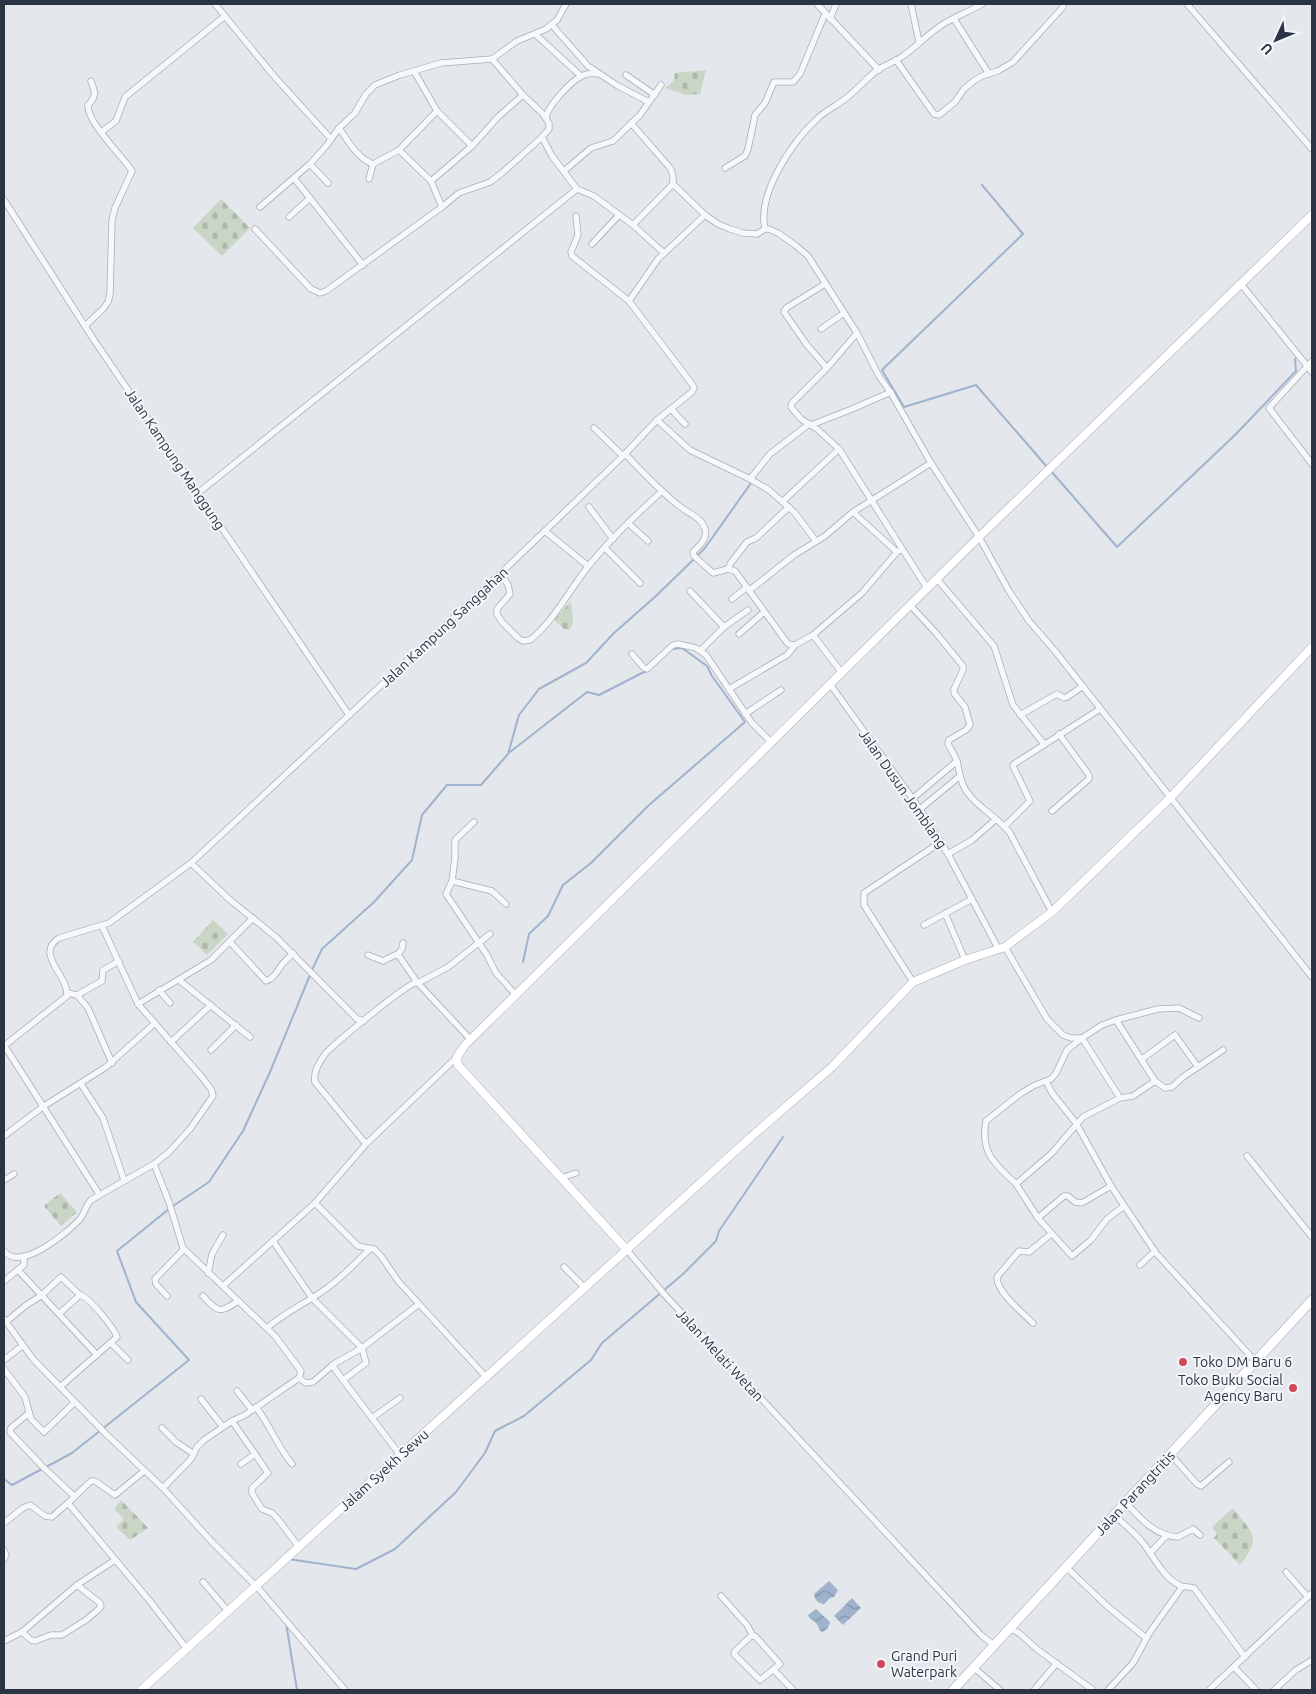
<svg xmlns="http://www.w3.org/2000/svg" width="1316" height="1694" font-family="Ubuntu,sans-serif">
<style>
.cemetery{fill:url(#cemetery-stones)}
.water{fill:url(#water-waves)}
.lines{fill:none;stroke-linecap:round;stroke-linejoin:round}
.stream{stroke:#9fb4cc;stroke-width:2}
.street-casing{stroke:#a9aeb7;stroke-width:7}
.secondary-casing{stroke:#a9aeb7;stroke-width:9}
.primary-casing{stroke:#a3abb8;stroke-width:10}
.street{stroke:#f7f8fa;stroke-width:5.5}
.secondary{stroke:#fff;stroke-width:8}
.primary{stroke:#fff;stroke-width:9}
.poi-dot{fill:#d1495b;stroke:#f4f6f9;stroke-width:2}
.labels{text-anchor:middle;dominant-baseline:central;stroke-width:4;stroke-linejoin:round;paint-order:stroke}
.street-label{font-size:14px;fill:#2b3445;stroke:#f4f6f9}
.poi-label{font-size:14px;fill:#2b3445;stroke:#f4f6f9;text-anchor:start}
</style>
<defs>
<pattern id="cemetery-stones" width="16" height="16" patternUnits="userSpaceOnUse" patternTransform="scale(1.25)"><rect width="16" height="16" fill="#c9d6c5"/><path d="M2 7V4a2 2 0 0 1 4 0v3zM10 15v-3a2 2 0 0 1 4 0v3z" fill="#adb8ab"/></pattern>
<pattern id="water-waves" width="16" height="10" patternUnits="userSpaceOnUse" patternTransform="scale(1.25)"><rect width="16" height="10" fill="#9fb4cc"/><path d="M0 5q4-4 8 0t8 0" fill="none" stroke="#8293a7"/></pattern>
</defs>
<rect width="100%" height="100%" fill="#e4e7ec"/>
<g class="cemetery">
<path d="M 706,70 L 700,94 L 686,95 L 666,88 L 674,80 L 675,73 Z"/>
<path d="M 221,199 L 250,228 L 222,256 L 193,228 Z"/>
<path d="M 571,601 L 573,622 L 570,630 L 564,629 L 554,620 Z"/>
<path d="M 213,920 L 228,934 L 207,955 L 193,942 Z"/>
<path d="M 60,1193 L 77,1212 L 61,1226 L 44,1206 Z"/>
<path d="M 121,1500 L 148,1528 L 130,1540 L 116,1527 L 124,1519 L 114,1509 Z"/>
<path d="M 1233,1508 C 1252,1533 1263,1537 1240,1565 L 1214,1538 L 1217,1534 L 1212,1527 Z"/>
</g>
<g class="water">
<path d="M 829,1581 L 838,1590 L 834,1597 L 830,1598 L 824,1604 C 818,1603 815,1601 814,1594 Z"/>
<path d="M 852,1598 L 861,1608 L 843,1625 L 834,1616 Z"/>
<path d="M 816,1609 L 830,1622 L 828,1628 L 823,1632 L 820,1631 C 816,1618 811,1622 808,1615 Z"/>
</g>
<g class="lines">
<g class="stream">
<path d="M 982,185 L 1023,234 L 882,370 L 904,407 L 976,385 L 1048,468"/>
<path d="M 1051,471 L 1117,547 L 1236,434 L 1296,371 L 1295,359"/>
<path d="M 697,556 L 705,548 L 751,483"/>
<path d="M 510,752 L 587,692 L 599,695 L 646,671"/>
<path d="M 523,962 L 529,934 L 548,916 L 563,885 L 591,863 L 649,805 L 745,722 L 712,676 L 707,666 L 682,648 L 672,649"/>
<path d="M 312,970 L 322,949 L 374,902 L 412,860 L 422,815 L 447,785 L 481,785 L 508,754 L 519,715 L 539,689 L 586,663 L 614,633 L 656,596 L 694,559"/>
<path d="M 173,1206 L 209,1182 L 243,1131 L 270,1072 L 310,975"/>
<path d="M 46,1467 L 72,1453 L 189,1360 L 136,1302 L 117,1251 L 169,1209"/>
<path d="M 4,1479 L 12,1485 L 42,1469"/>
<path d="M 288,1559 L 356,1569 L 395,1549 L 456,1492 L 485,1453 L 495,1431 L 524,1416 L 591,1360 L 602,1343 L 683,1274 L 716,1241 L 719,1231 L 783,1137"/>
<path d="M 286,1623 L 297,1690"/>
</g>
<g class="street-casing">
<g id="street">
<path d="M 215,4 L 273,75 L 331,139"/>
<path d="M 817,4 L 879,70"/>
<path d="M 911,4 L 919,42"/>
<path d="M 1187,4 L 1312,149"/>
<path d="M 830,19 L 836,4"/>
<path d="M 954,19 L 989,74"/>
<path d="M 552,25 L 588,66 L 618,86 L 649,102 L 640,115 L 613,141 L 591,148 L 564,171"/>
<path d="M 535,34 L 581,76"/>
<path d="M 492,59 L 523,95 L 542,113 L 549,123 L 549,129 L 542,137 L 552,156 L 577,189 L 594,196 L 633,225 L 664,253"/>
<path d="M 896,60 L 934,114 L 939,115 L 955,102 L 964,89 L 975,80 L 984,75 L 998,71 L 1013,62 L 1063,7 L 1063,4"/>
<path d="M 414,71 L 437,111 L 472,146 L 498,117 L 523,95"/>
<path d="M 626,75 L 655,95"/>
<path d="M 649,102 L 661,85"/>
<path d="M 546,118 C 547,107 570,82 580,77 C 586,73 593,73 599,74"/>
<path d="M 631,123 L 671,169 L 673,176 L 673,184"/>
<path d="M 339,128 C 348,141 357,158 373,164 L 399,150 L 437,111"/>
<path d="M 101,132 L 116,121 L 125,97 L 225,16"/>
<path d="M 399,150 L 431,181"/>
<path d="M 725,168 L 745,156 L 748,149 L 755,115 L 765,103 L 774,82 L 793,82 L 800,74 L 825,14"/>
<path d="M 294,178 L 363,265"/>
<path d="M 369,179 L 373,164"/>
<path d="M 328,183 L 310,164 L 327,145 L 339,128 L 355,113 L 366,94 L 375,85 L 400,75 L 441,63 L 492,59 L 517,41 L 546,29 L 557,20 L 566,4"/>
<path d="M 4,200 L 94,340 L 349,715"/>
<path d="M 260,207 L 310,164"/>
<path d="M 442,207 L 431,181 L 472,146"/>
<path d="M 289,217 L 310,198"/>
<path d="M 633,225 L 673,184 L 705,215 L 718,224 L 730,229 L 743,233 L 757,234 L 765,229 L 769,229 L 778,233 L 795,245 L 808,256 L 857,333 L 879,376 L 891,393 L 931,463 L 979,537 L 1009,591 L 1029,621 L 1055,651 L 1312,977"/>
<path d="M 255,229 L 311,289 L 320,293 L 326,291 L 442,207 L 459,193 L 490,182 L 502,173 L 542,137"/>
<path d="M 765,229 C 757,194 792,142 817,119 C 825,111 836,106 845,99 C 856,91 865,80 876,71 C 883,66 892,63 900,58 C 916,48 928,33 945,23 C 957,16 970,11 982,4"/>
<path d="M 592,244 L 619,215"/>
<path d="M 825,284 L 786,308 L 784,312 L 807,345 L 827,368"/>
<path d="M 1241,284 L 1312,372"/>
<path d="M 629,301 L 658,259 L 705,215"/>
<path d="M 85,326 L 103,309 L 108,302 L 110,294 L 112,220 L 115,208 L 132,171 C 122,155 87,123 88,105 C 97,96 95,92 91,81"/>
<path d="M 821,329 L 844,313"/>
<path d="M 857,333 L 827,368 L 792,403 L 791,407 L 801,419 L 817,429 L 839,449 L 927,588"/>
<path d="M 1312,361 L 1269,408 L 1312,464"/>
<path d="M 671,409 L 685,424"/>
<path d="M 657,420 L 690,450 L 750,479 L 769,490 L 795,513 L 816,541"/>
<path d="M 811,425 L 852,409 L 891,392"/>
<path d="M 594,428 L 623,456"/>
<path d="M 625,454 C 643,472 661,493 682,508 C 690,514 702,518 705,529 C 708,539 699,546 693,552 L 694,556 L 713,573 L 728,569 L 735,571 L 788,644 L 795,645 L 813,635 L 842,673"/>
<path d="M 750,479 L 770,454 L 809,424"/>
<path d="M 198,493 L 577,189"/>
<path d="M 783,501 L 839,449"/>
<path d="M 589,507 L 613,539"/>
<path d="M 853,512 L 897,552"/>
<path d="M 628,523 L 648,541"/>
<path d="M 545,531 L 588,566"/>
<path d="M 605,548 L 640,583"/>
<path d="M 728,569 L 730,564 L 747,542 L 756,538 L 789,507"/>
<path d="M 501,573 L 508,585 L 510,594 L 497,609 L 497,614 L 502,622 L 518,638 L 523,641 L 530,640 C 553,622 569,591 587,568 C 609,540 636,515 662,491"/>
<path d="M 937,579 L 994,646 L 1013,705 L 1044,744"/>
<path d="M 750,590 L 794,555 L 825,536 L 853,512 L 931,463"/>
<path d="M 690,591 L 724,627"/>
<path d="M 732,599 L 747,587"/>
<path d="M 910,605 L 936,633 L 963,666 L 963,670 L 954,689 L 954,693 L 965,707 L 970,725 L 966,730 L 949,740 L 948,744 C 951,750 955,755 957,762 C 960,772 960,783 967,792 C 979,809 998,817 1010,833 L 1052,912"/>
<path d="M 739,634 L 764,612"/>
<path d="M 813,635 L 862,593 L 897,552 L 902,549"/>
<path d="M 701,650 L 724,627 L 748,610"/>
<path d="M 632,654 L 644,668 L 647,669 L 673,645 L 678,644 L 696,648 L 706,655 L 752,723 L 771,742"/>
<path d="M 830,684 L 920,809 L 948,854 L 999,950"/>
<path d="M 729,689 L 787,655 L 795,645"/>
<path d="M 745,714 L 781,690"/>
<path d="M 1020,715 L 1057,694 L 1064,698 L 1067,697 L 1083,686"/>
<path d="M 912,799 L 957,761"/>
<path d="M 920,809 L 960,776"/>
<path d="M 1052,811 L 1089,779 L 1089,775 L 1059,734"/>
<path d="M 474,822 L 455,840 L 455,858 L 452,881 L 446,894 L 487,955 L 496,973 L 515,994"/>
<path d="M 1005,826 L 1030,801 L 1013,766 L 1014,764 L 1100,709"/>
<path d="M 948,854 L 972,840 L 995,820"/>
<path d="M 191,863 L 229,899 L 277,938 L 357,1019 L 364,1021"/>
<path d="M 452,881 L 492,891 L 506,904"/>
<path d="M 945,913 L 965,960"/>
<path d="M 924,925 L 972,899"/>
<path d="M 230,942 L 266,981 C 274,978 277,972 281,966 C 284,961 290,957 293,953"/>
<path d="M 1005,947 L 1047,1019 L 1063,1035 L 1071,1038 L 1082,1038 L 1102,1025 L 1116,1020 L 1158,1009 L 1179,1008 L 1199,1018"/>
<path d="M 368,955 L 383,961 L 395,955 L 399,956 L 417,982"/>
<path d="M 397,955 L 402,949 L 403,943"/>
<path d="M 179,980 L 250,1037"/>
<path d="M 913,982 L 864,905 L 864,893 L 941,842"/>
<path d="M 418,983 L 448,967 L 490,934"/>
<path d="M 159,990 L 170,1003"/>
<path d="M 67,993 L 77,995 L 88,1008 L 112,1063"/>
<path d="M 77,995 L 102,981 L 103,970 L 119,961"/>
<path d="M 138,1004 L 211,960 L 253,918"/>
<path d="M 1116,1020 L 1155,1081 L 1165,1088 L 1172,1087 L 1183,1077 L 1223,1050"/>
<path d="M 171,1042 L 211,1005"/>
<path d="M 4,1045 L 99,1194"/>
<path d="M 4,1046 L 67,996 C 69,976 34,954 59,938 L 109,923 L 191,863 L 501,573 L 623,456 L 657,420 L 692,392 L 694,388 L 692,384 L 629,301 L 572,256 L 571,252 L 578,235 L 576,216"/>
<path d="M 211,1050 L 236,1025"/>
<path d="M 457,1057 L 366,1144 L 315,1203 L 358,1246 L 374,1249 L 381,1256 L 398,1281 L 486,1377"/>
<path d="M 1142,1059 L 1175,1035 L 1198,1067"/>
<path d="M 1046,1081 L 1052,1093 L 1076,1123 L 1111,1186 L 1156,1253 L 1256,1362"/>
<path d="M 81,1084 L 103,1118 L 124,1180"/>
<path d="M 1120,1098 L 1082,1038 L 1067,1050 L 1056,1073 L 1051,1079 L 1033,1086 L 1020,1094 L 986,1121 C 980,1153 995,1164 1016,1184 L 1051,1154 L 1083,1117 L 1120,1098 L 1133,1096 L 1155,1081"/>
<path d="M 4,1136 L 44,1106 L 106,1067 L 155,1023"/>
<path d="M 366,1144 L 315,1082 C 313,1072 319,1063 325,1054 C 335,1043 405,985 417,982 L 470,1039"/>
<path d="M 1247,1156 L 1312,1237"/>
<path d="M 154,1164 L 169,1202 L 183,1248 L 275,1336 L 301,1371 L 299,1378 L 245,1415 L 232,1421 L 204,1440 L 197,1447 L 191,1459 L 163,1488"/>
<path d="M 561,1178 L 576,1173"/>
<path d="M 4,1180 L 14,1174"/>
<path d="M 1016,1184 L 1038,1218 L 1072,1256 L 1091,1240 L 1107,1219 L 1124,1206"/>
<path d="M 1038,1218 L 1064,1196 L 1068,1196 L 1075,1202 L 1082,1203 L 1111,1186"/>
<path d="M 273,1241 L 312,1298 L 362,1348 L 366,1363 L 343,1380 L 332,1365"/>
<path d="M 627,1250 L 664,1294 L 981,1635 L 994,1645"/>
<path d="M 4,1251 C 20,1272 66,1234 79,1220 C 85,1214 85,1206 91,1200 L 154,1164 L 168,1153 L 190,1129 L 213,1096 L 211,1089 L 201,1076 L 138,1004 L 102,926"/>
<path d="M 1140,1265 L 1155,1251"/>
<path d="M 564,1267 L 585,1288"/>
<path d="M 18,1270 L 97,1355"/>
<path d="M 208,1273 L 212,1254 L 223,1235"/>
<path d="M 4,1281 L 24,1265 L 24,1256"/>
<path d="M 223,1286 L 315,1203"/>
<path d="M 167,1296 L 156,1284 L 155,1279 L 184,1249"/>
<path d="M 203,1296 C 218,1312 219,1314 238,1301"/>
<path d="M 4,1319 L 33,1359 L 106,1434 L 163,1488 L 211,1541 L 259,1589 L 345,1690"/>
<path d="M 6,1322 L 25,1306 L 42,1295 L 61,1277 L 80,1295 L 60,1313"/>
<path d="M 1033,1323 C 1023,1313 996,1292 997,1277 L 1019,1251 L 1029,1252 L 1051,1234"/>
<path d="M 267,1328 C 283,1314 302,1305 320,1293 C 339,1281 354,1264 370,1249"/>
<path d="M 111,1343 L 128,1360"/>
<path d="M 4,1360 L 22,1346"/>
<path d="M 4,1369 L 25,1397 L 31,1419 L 44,1432 L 75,1402"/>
<path d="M 299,1378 L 306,1383 L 313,1382 L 334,1364 L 362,1348 L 419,1304"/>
<path d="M 343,1380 L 400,1455"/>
<path d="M 60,1387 L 117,1337 C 114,1328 90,1298 80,1295"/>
<path d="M 237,1391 L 252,1410"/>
<path d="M 201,1399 L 223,1427"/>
<path d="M 256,1407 C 270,1425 277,1446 292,1464"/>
<path d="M 29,1413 L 11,1428 L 10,1432 L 42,1466 L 74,1496"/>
<path d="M 372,1418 L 400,1398"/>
<path d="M 232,1421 L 255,1454 L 241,1464"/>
<path d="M 162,1428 L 176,1442 L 194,1454"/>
<path d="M 255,1454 L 268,1473 L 252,1488 L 252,1493 L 262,1509 L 272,1513 L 277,1518 L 299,1547"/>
<path d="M 1171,1455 L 1197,1484 L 1201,1486 L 1229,1462"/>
<path d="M 144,1471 L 115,1495 L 95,1481 L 91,1481 L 68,1503 L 149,1600 L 187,1649"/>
<path d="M 1126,1503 C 1140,1518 1155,1536 1178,1537 L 1193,1529 L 1200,1535"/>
<path d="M 1114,1515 C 1124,1524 1135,1533 1143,1543 C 1154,1557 1163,1577 1179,1585 C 1184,1588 1189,1586 1194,1588 L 1245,1657"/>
<path d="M 4,1523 L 23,1508 L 30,1505 L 45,1516 L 52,1517 L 68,1503"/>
<path d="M 4,1550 L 6,1555 L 4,1559"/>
<path d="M 1150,1553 L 1167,1535"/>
<path d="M 1066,1567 L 1107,1606 L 1146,1638"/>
<path d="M 1286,1572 L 1308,1597"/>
<path d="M 203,1582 L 228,1611"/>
<path d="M 721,1596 L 747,1625 L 753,1636"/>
<path d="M 1009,1628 L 1019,1633 L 1038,1650 L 1093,1690"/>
<path d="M 22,1632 L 31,1640 L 35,1641 L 51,1635 L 62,1635 L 86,1620 L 99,1609 L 101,1606 L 100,1603 L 77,1585"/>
<path d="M 751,1636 L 755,1636 L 780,1664 L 760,1680 L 734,1654 L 735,1651 Z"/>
<path d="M 4,1641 L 22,1632 L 77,1585 L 115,1560"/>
<path d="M 973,1667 L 1000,1690"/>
<path d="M 1234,1667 L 1256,1690"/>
<path d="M 774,1670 L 793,1690"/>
<path d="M 1034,1690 L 1057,1663"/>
<path d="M 1108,1690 L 1133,1663 L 1150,1632 L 1182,1587"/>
<path d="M 1209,1690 L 1312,1593"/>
<path d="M 1274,1690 L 1296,1670 L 1312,1660"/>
</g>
</g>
<g class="secondary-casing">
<g id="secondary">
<path d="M 627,1250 L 458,1065 L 457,1057 L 465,1045 L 979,537 L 1312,215"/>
<path d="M 141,1690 L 752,1136 L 832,1067 L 913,982 L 965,960 L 1005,947 L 1052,912 L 1170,798 L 1312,647"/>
</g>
</g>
<g class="primary-casing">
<path id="primary" d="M 953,1690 L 1312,1300"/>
</g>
<use href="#street" class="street"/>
<use href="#secondary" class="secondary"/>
<use href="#primary" class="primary"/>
</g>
<g class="poi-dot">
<circle cx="1183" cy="1362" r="5"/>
<circle cx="1293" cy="1388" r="5"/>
<circle cx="881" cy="1664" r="5"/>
</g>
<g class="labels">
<g class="street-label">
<text transform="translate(175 459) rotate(56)">Jalan Kampung Manggung</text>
<text transform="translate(444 627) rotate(-43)">Jalan Kampung Sanggahan</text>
<text transform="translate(903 789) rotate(55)">Jalan Dusun Jomblang</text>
<text transform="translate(720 1355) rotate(47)">Jalan Melati Wetan</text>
<text transform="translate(384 1470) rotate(-42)">Jalam Syekh Sewu</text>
<text transform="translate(1135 1493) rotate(-47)">Jalan Parangtritis</text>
</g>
<g class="poi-label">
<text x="1193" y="1362">Toko DM Baru 6</text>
<text x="1283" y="1380" text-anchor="end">Toko Buku Social<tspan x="1283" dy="16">Agency Baru</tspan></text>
<text x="891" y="1656">Grand Puri<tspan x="891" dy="16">Waterpark</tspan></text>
</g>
</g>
<rect width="1316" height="1694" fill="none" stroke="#2b3445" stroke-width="10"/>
<g transform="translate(1276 40) rotate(226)" stroke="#f4f6f9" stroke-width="4" paint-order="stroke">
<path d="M0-4L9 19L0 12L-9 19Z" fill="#2b3445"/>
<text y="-8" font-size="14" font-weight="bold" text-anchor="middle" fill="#2b3445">U</text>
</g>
</svg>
